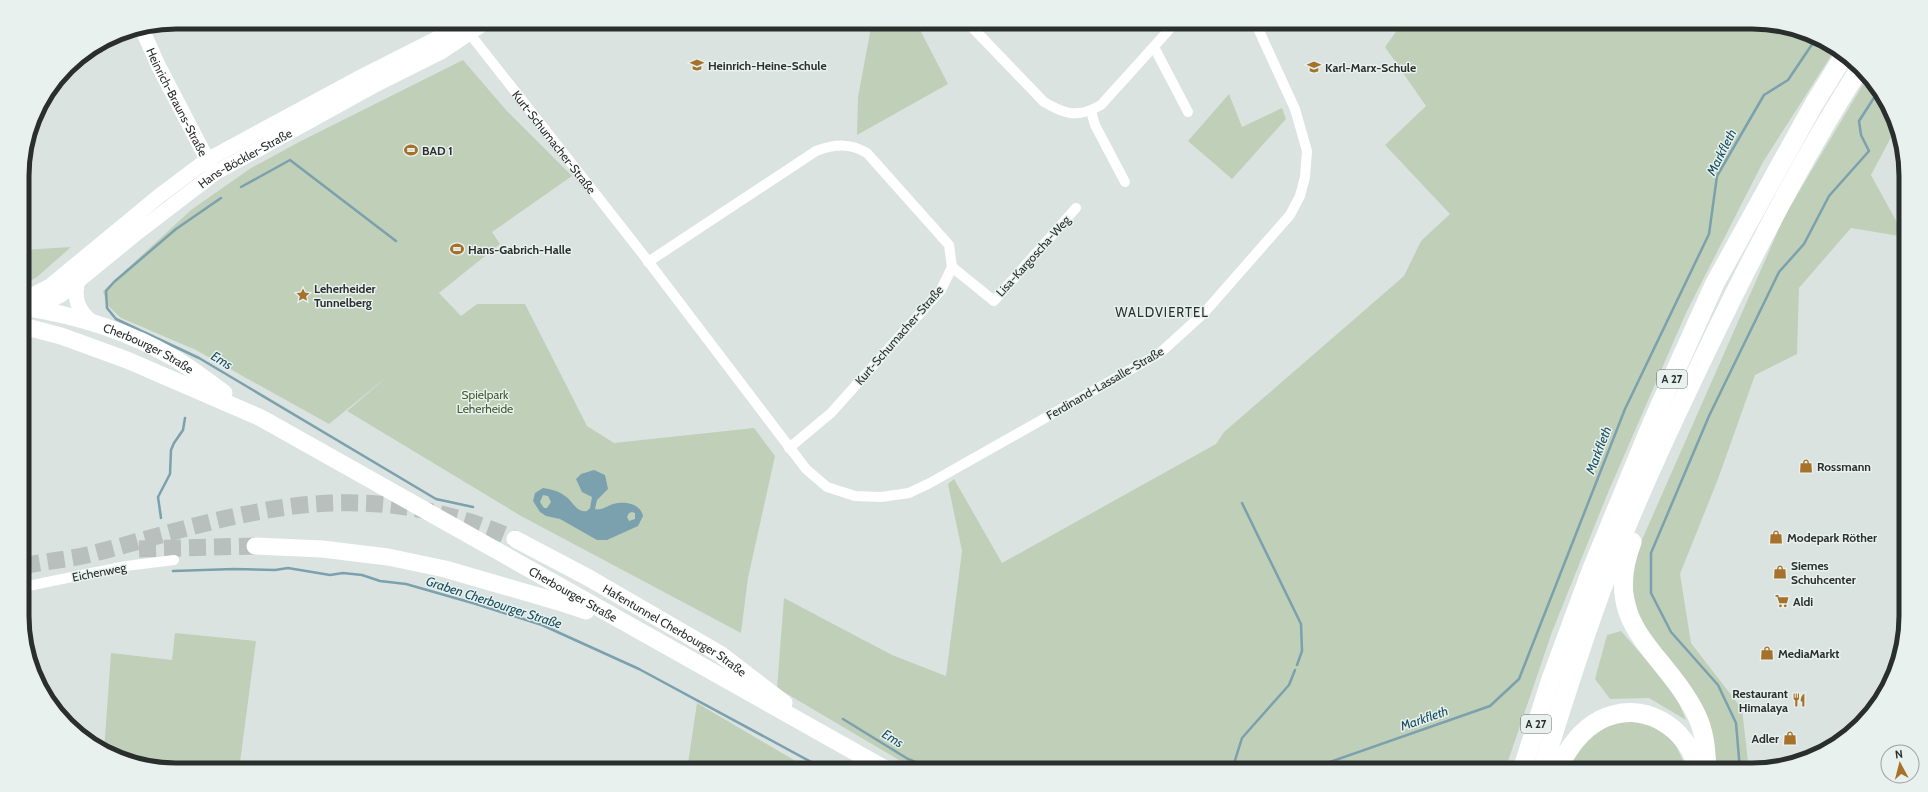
<svg xmlns="http://www.w3.org/2000/svg" width="1928" height="792" font-family="Cabin,sans-serif">
<style>
.green{fill:#c0cfb8}
.water{fill:#7aa1ad;fill-rule:evenodd}
.lines{fill:none;stroke-linecap:round;stroke-linejoin:round}
.stream{stroke:#7aa1ad;stroke-width:2.5}
.primary-tunnel{stroke:#b8bfbd;stroke-width:17;stroke-dasharray:17 8;stroke-linecap:butt}
.street{stroke:#fff;stroke-width:10}
.secondary{stroke:#fff;stroke-width:15}
.primary{stroke:#fff;stroke-width:17}
.highway{stroke:#fff;stroke-width:19}
.labels{text-anchor:middle;dominant-baseline:central;stroke-width:3;stroke-linejoin:round;paint-order:stroke}
.shield{fill:#e8f1ee;stroke:#636867;stroke-width:1}
.shield-label{font-size:11px;font-weight:bold;fill:#2a2e2d}
.poi-label{font-size:12px;font-weight:bold;fill:#2a2e2d;stroke:#e8f1ee;text-anchor:start}
.street-label{font-size:12px;fill:#2a2e2d;stroke:#e8f1ee}
.park-label{font-size:12px;fill:#3f5a2e;stroke:#e8f1ee}
.water-label{font-size:13px;font-style:italic;fill:#184f5e;stroke:#e8f1ee}
.neighbourhood-label{font-size:13px;letter-spacing:1px;fill:#2a2e2d;stroke:#e8f1ee}
.rim{fill:none;stroke:#2a2e2d;stroke-width:5}
</style>
<rect width="100%" height="100%" fill="#dbe3e1"/>
<g class="green">
<path d="M 872,22 L 916,22 L 948,84 L 857,135 L 858,97 Z"/>
<path d="M 1403,22 L 1752,22 L 1811,34 L 1836,48 L 1763,162 L 1686,313 L 1607,495 L 1552,632 L 1505,770 L 922,770 L 904,763 L 777,688 L 784,598 L 892,655 L 946,676 L 962,551 L 948,484 L 954,479 L 1002,563 L 1216,444 L 1224,432 L 1404,276 L 1421,241 L 1450,214 L 1385,145 L 1426,106 L 1385,47 Z"/>
<path d="M 463,60 L 506,110 L 572,176 L 492,232 L 500,244 L 439,293 L 461,316 L 477,304 L 525,304 L 587,426 L 614,443 L 754,428 L 775,456 L 748,578 L 741,633 L 521,516 L 347,411 L 388,376 L 329,424 L 196,350 L 121,318 L 107,305 L 103,291 L 191,210 L 251,168 L 301,141 Z"/>
<path d="M 1868,76 C 1881,89 1892,109 1897,126 L 1871,175 L 1905,237 L 1851,228 L 1799,288 L 1797,354 L 1755,375 L 1718,479 L 1680,574 L 1691,643 L 1742,709 L 1749,770 L 1713,770 L 1639,616 L 1630,580 L 1641,542 L 1785,215 Z"/>
<path d="M 1229,94 L 1242,127 L 1282,108 L 1286,119 L 1232,179 L 1188,141 Z"/>
<path d="M 71,247 L 37,277 L 23,285 L 23,250 Z"/>
<path d="M 1621,631 L 1674,692 L 1686,720 L 1649,698 L 1610,699 L 1595,679 L 1607,635 Z"/>
<path d="M 175,633 L 256,641 L 239,770 C 196,770 142,772 104,751 L 111,653 L 172,660 Z"/>
<path d="M 697,703 L 811,770 L 687,770 Z"/>
<path d="M 1628,721 L 1652,726 L 1674,741 L 1687,770 L 1566,770 L 1574,750 L 1601,728 Z"/>
</g>
<path class="water" d="M 594,470 L 605,475 L 608,489 L 597,500 L 595,509 C 601,511 607,506 613,504 C 625,501 640,503 643,516 L 638,526 L 607,540 L 597,540 L 560,519 L 546,516 L 540,512 L 533,501 L 535,493 L 543,488 C 550,489 559,491 565,496 C 573,501 576,513 587,511 L 590,508 L 592,497 L 582,492 L 576,479 L 581,474 ZM 543,495 L 548,496 L 551,502 L 547,508 L 544,508 L 540,502 ZM 632,512 L 635,513 L 635,519 L 629,521 L 627,517 L 629,513 Z"/>
<g class="lines">
<g class="stream">
<path d="M 241,187 L 290,160 L 396,241"/>
<path d="M 221,198 L 176,229 L 114,282 L 106,291 L 107,308 L 116,319 L 199,358 L 436,499 L 473,507"/>
<path d="M 1242,503 L 1301,624 L 1302,651 L 1297,665"/>
<path d="M 161,518 L 158,497 L 170,474 L 171,450 L 174,443 L 183,430 L 185,418"/>
<path d="M 173,571 L 234,569 L 275,570 L 288,568 L 330,575 L 343,573 L 362,575 L 380,581 L 406,584 L 476,604 L 542,625 L 639,669 L 826,770"/>
<path d="M 843,719 L 908,759 L 936,770"/>
<path d="M 1232,770 L 1242,738 L 1289,685 L 1295,670"/>
<path d="M 1307,770 L 1490,706 L 1519,679 L 1625,409 L 1709,234 L 1717,176 L 1764,95 L 1788,80 L 1817,37"/>
<path d="M 1740,770 L 1736,723 L 1718,685 L 1671,632 L 1651,593 L 1651,553 L 1709,416 L 1779,272 L 1804,244 L 1829,196 L 1869,151 L 1861,135 L 1859,121 L 1879,90"/>
</g>
<g class="primary-tunnel">
<path d="M 139,549 L 255,546"/>
<path d="M 23,566 C 47,561 72,559 95,553 C 149,539 202,522 257,512 C 348,494 430,502 515,539"/>
</g>
<g class="street">
<path d="M 967,22 L 1044,102 C 1066,115 1078,118 1101,105 L 1176,22"/>
<path id="s1" d="M 470,34 L 641,252 L 806,469 L 827,487 L 855,496 L 881,497 L 909,493 L 930,483 L 1160,353 L 1204,313 L 1290,215 L 1300,196 L 1305,177 L 1307,151 L 1295,109 L 1255,22"/>
<path d="M 1154,47 L 1188,112"/>
<path d="M 1091,111 L 1095,125 L 1125,182"/>
<path d="M 648,262 L 816,151 C 835,144 850,143 867,153 L 949,245 L 952,267 L 941,290 L 831,413 L 789,448"/>
<path d="M 952,267 L 994,301 L 1076,208"/>
<path d="M 23,587 L 126,566 L 174,560"/>
</g>
<g class="secondary">
<path id="s2" d="M 142,29 L 158,65 L 211,167"/>
<path d="M 78,281 C 73,298 78,311 92,322"/>
<path id="s3" d="M 40,292 L 36,303 L 35,309 L 61,295 L 138,232 L 215,173 L 377,84 L 441,52 L 486,22"/>
<path d="M 31,296 L 50,286 L 159,196 L 207,160 L 357,79 L 436,39 L 462,22"/>
</g>
<g class="primary">
<path id="s4" d="M 23,307 C 75,315 128,331 174,358 C 191,368 208,381 224,393"/>
<path id="s5" d="M 23,326 L 61,336 L 127,360 L 261,418 L 887,770"/>
<path id="s6" d="M 515,539 L 589,578 L 720,654 L 784,703"/>
<path d="M 255,546 L 322,549 L 388,557 L 445,569 L 559,602 L 586,611"/>
</g>
<g class="highway">
<path d="M 1632,542 C 1600,626 1664,650 1696,714 C 1705,732 1706,750 1707,770"/>
<path d="M 1522,770 L 1551,679 L 1591,571 L 1652,423 L 1715,283 L 1814,104 L 1845,54"/>
<path d="M 1542,770 C 1562,706 1582,641 1606,578 C 1636,499 1672,423 1708,348 C 1754,252 1803,157 1860,68"/>
<path d="M 1556,770 C 1568,750 1579,731 1600,720 C 1642,698 1688,727 1698,770"/>
</g>
</g>
<defs>
<g id="school-bare" transform="scale(1.08)"><path d="M0-5L7-2L0 1L-7-2ZM-4 1L0 2.5L4 1V4Q0 6-4 4Z" fill="#a6712a" stroke="#e8f1ee" stroke-width="2.5" paint-order="stroke"/></g>
<g id="stadium-bare" transform="scale(1.08)"><path d="M0-5a6.5 5 0 1 0 0 10a6.5 5 0 1 0 0-10ZM-3.5-1.8h7v3.6h-7Z" fill="#a6712a" stroke="#e8f1ee" stroke-width="2.5" paint-order="stroke"/></g>
<g id="sight-bare" transform="scale(1.08)"><path d="M0-6L1.8-2.2L6-1.7L2.9 1.2L3.7 5.4L0 3.3L-3.7 5.4L-2.9 1.2L-6-1.7L-1.8-2.2Z" fill="#a6712a" stroke="#e8f1ee" stroke-width="2.5" paint-order="stroke"/></g>
<g id="shop-bare" transform="scale(1.08)"><path d="M-5-2.5h2.3a2.7 3.5 0 0 1 5.4 0H5L5.5 6h-11ZM-1.5-2.5h3a1.5 2.3 0 0 0-3 0Z" fill="#a6712a" stroke="#e8f1ee" stroke-width="2.5" paint-order="stroke"/></g>
<g id="supermarket-bare" transform="scale(1.08)"><path d="M-6-5.5h2.5l.6 2H6L4.5 2H-2.5L-4.4-4H-6ZM-1.5 3.2a1.3 1.3 0 1 0 .1 0ZM3 3.2a1.3 1.3 0 1 0 .1 0Z" fill="#a6712a" stroke="#e8f1ee" stroke-width="2.5" paint-order="stroke"/></g>
<g id="restaurant-bare" transform="scale(1.08)"><path d="M-5-6h1v4h1v-4h1v4h1v-4h1v5L-1.5 .5V6h-2V.5L-5-1ZM5-6V6H3V1.5H1.5Q1.5-4 5-6Z" fill="#a6712a" stroke="#e8f1ee" stroke-width="2.5" paint-order="stroke"/></g>
</defs>
<g fill-rule="evenodd">
<use href="#school-bare" x="697" y="65"/>
<use href="#school-bare" x="1314" y="67"/>
<use href="#stadium-bare" x="411" y="150"/>
<use href="#stadium-bare" x="457" y="249"/>
<use href="#sight-bare" x="303" y="295"/>
<use href="#shop-bare" x="1806" y="466"/>
<use href="#shop-bare" x="1776" y="537"/>
<use href="#shop-bare" x="1780" y="572"/>
<use href="#supermarket-bare" x="1782" y="601"/>
<use href="#shop-bare" x="1767" y="653"/>
<use href="#restaurant-bare" x="1799" y="700"/>
<use href="#shop-bare" x="1790" y="738"/>
</g>
<g class="labels">
<g class="shield">
<rect x="1657" y="370" width="30" height="18" rx="3"/>
<rect x="1521" y="715" width="30" height="18" rx="3"/>
</g>
<g class="shield-label">
<text x="1672" y="379">A 27</text>
<text x="1536" y="724">A 27</text>
</g>
<g class="poi-label">
<text x="708" y="65">Heinrich-Heine-Schule</text>
<text x="1325" y="67">Karl-Marx-Schule</text>
<text x="422" y="150">BAD 1</text>
<text x="468" y="249">Hans-Gabrich-Halle</text>
<text x="314" y="288">Leherheider<tspan x="314" dy="14">Tunnelberg</tspan></text>
<text x="1817" y="466">Rossmann</text>
<text x="1787" y="537">Modepark Röther</text>
<text x="1791" y="565">Siemes<tspan x="1791" dy="14">Schuhcenter</tspan></text>
<text x="1793" y="601">Aldi</text>
<text x="1778" y="653">MediaMarkt</text>
<text x="1788" y="693" text-anchor="end">Restaurant<tspan x="1788" dy="14">Himalaya</tspan></text>
<text x="1779" y="738" text-anchor="end">Adler</text>
</g>
<g class="street-label">
<text stroke="none"><textPath href="#s2" startOffset="81">Heinrich-Brauns-Straße</textPath></text>
<text stroke="none"><textPath href="#s1" startOffset="137">Kurt-Schumacher-Straße</textPath></text>
<text stroke="none"><textPath href="#s3" startOffset="277">Hans-Böckler-Straße</textPath></text>
<text transform="translate(1033 256) rotate(-48)">Lisa-Kargoscha-Weg</text>
<text transform="translate(899 335) rotate(-49)">Kurt-Schumacher-Straße</text>
<text stroke="none"><textPath href="#s4" startOffset="133">Cherbourger Straße</textPath></text>
<text transform="translate(1105 383) rotate(-30)">Ferdinand-Lassalle-Straße</text>
<text transform="translate(99 572) rotate(-11)">Eichenweg</text>
<text stroke="none"><textPath href="#s5" startOffset="614">Cherbourger Straße</textPath></text>
<text stroke="none"><textPath href="#s6" startOffset="184">Hafentunnel Cherbourger Straße</textPath></text>
</g>
<g class="park-label">
<text x="485" y="394">Spielpark<tspan x="485" dy="14">Leherheide</tspan></text>
</g>
<g class="water-label">
<text transform="translate(1721 152) rotate(-63)">Markfleth</text>
<text transform="translate(222 360) rotate(31)">Ems</text>
<text transform="translate(1598 450) rotate(-69)">Markfleth</text>
<text transform="translate(494 602) rotate(18)">Graben Cherbourger Straße</text>
<text transform="translate(1424 718) rotate(-19)">Markfleth</text>
<text transform="translate(893 738) rotate(31)">Ems</text>
</g>
<g class="neighbourhood-label">
<text x="1162" y="312">WALDVIERTEL</text>
</g>
</g>
<path d="M0 0H1928V792H0ZM176 29H1752A147 147 0 0 1 1899 176V616A147 147 0 0 1 1752 763H176A147 147 0 0 1 29 616V176A147 147 0 0 1 176 29Z" fill="#e8f1ee" fill-rule="evenodd"/>
<path class="rim" d="M176 29H1752A147 147 0 0 1 1899 176V616A147 147 0 0 1 1752 763H176A147 147 0 0 1 29 616V176A147 147 0 0 1 176 29Z"/>
<g transform="translate(1900 764) rotate(353)"><circle r="19" fill="#e8f1ee" stroke="#9ca3a1"/>
<path d="M0-3L7 15L0 10L-7 15Z" fill="#a6712a"/>
<text y="-6" font-size="11" font-weight="bold" text-anchor="middle" fill="#2a2e2d">N</text>
</g>
</svg>
